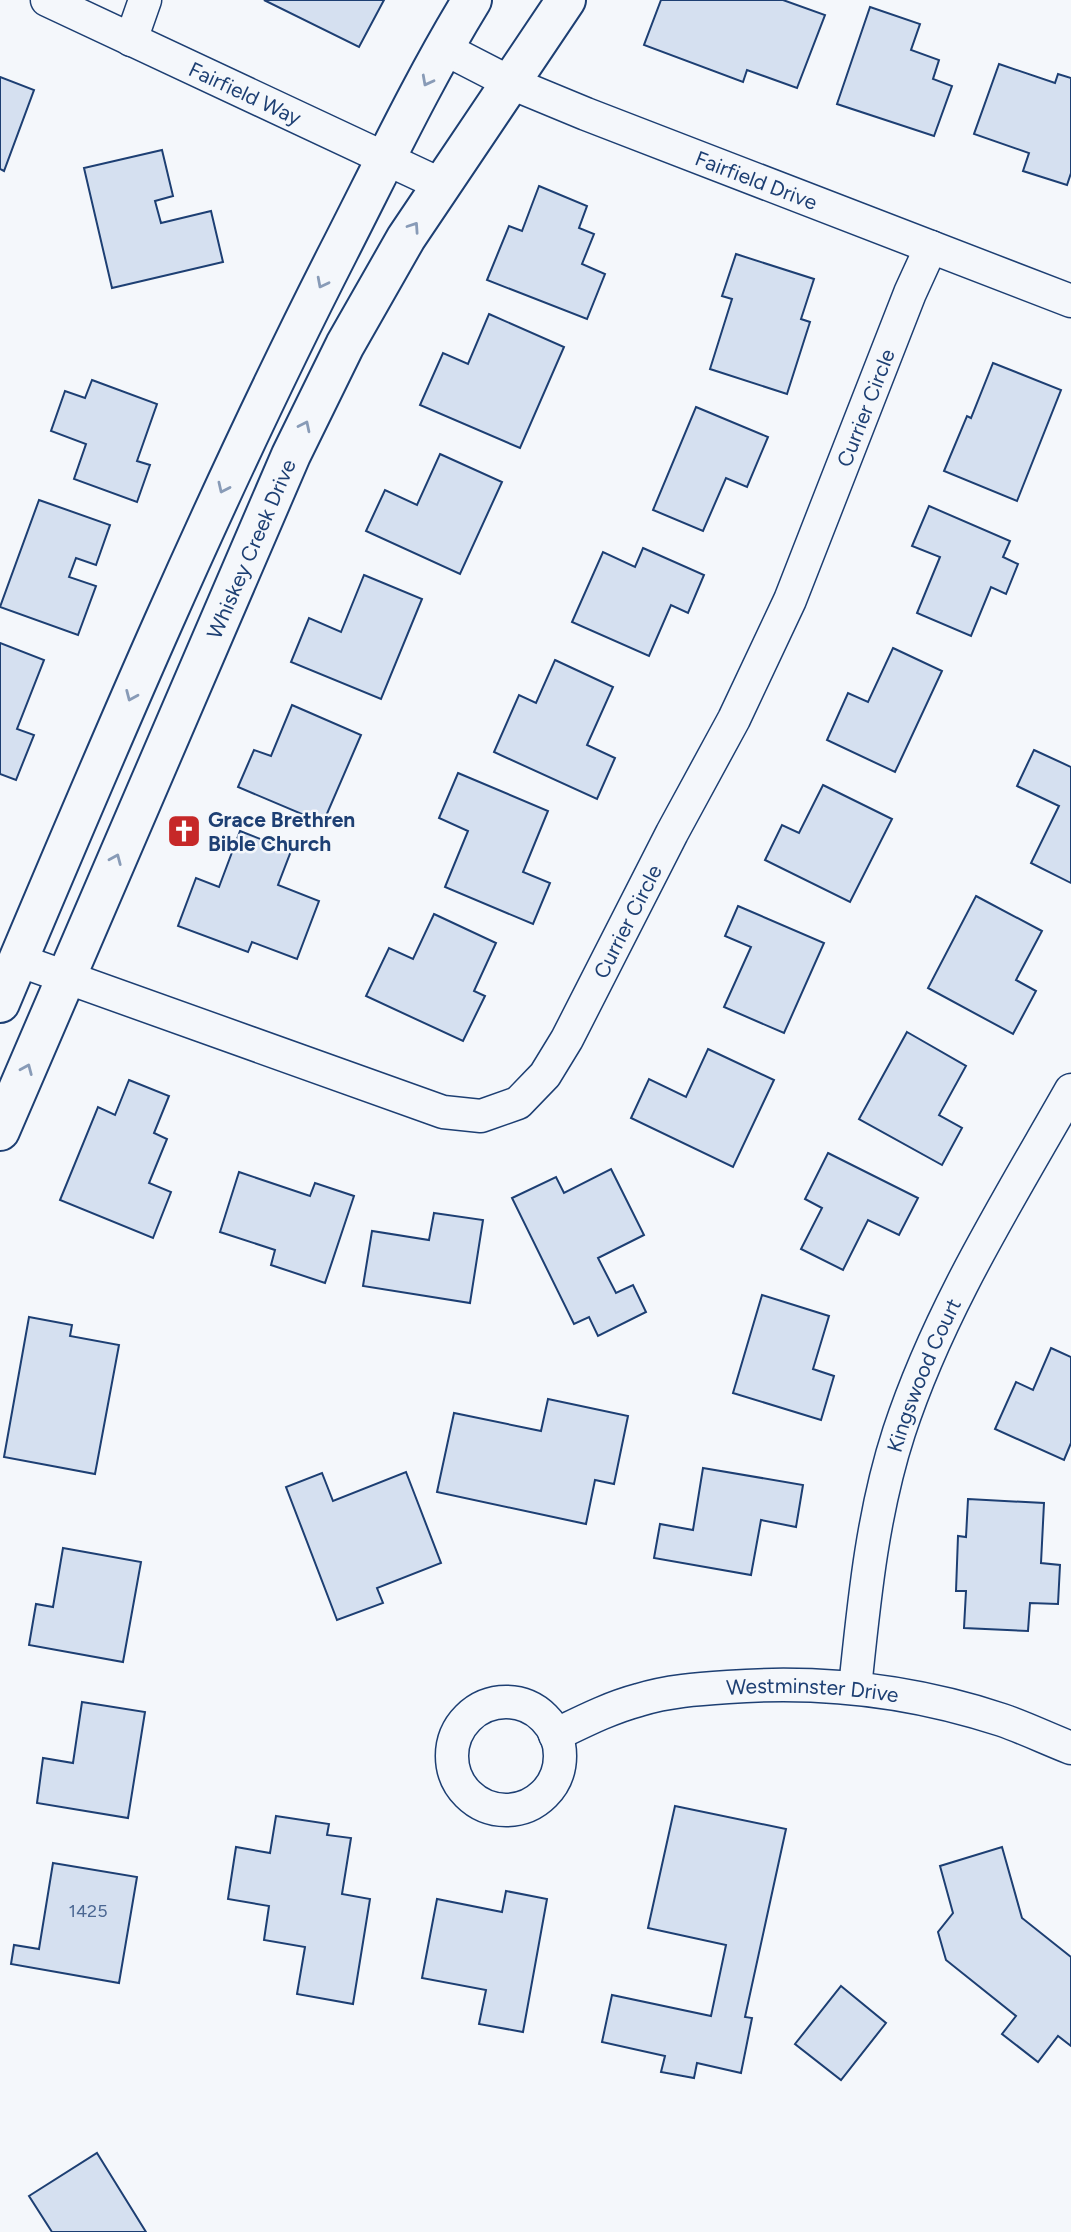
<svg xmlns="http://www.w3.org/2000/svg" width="1071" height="2232" font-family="Figtree,sans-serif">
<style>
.building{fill:#d5e0f0;stroke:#1d3f73;stroke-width:2}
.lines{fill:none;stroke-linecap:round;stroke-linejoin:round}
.street-casing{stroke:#1d3f73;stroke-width:35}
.secondary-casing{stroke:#1d3f73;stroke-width:42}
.street{stroke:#f4f7fb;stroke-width:32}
.secondary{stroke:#f4f7fb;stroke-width:38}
.oneway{stroke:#889bb7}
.labels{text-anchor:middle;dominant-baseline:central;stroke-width:5;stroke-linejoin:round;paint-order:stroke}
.number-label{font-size:18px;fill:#4b6792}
.street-label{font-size:21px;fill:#1d3f73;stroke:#f4f7fb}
.poi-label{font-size:21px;font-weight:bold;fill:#1d3f73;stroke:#f4f7fb;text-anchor:start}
</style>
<rect width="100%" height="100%" fill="#f4f7fb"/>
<g class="building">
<path d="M 264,0 L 384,0 L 359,47 Z"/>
<path d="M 661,0 L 783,0 L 825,15 L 797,88 L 747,70 L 743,82 L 644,45 Z"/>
<path d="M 870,7 L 920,24 L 911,50 L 939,60 L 933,79 L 952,86 L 934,136 L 837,104 Z"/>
<path d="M 999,64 L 1055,83 L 1058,74 L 1071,78 L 1071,173 L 1067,185 L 1023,171 L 1029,153 L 974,134 Z"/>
<path d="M 0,77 L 34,90 L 4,171 L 0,169 Z"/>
<path d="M 162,150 L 173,196 L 155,201 L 161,223 L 211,211 L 223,262 L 112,288 L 84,168 Z"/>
<path d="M 539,186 L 587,206 L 579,228 L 594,234 L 582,264 L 605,274 L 587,319 L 487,280 L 509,226 L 522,231 Z"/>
<path d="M 736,254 L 814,279 L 801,319 L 810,322 L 787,394 L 710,369 L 732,299 L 722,296 Z"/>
<path d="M 489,314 L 564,347 L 520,448 L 420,405 L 443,353 L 468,364 Z"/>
<path d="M 993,363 L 1061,390 L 1017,501 L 944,471 L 967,416 L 971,418 Z"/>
<path d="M 92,380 L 157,404 L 137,461 L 150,465 L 137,502 L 74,479 L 86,444 L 51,431 L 65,391 L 85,398 Z"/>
<path d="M 696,407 L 768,437 L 747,487 L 726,478 L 703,531 L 653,510 Z"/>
<path d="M 440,454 L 502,482 L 460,574 L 366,531 L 385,490 L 417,505 Z"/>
<path d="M 39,500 L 110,525 L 96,565 L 76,558 L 69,577 L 96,586 L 78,635 L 0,607 Z"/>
<path d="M 929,506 L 1010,541 L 1003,557 L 1018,564 L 1006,594 L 991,587 L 971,636 L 917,613 L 940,557 L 912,546 Z"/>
<path d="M 643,548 L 704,575 L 688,613 L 671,605 L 649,656 L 572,622 L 603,552 L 635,567 Z"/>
<path d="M 364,575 L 422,599 L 381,699 L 291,662 L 309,618 L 341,632 Z"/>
<path d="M 0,643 L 44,660 L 17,729 L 34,735 L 16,780 L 0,774 Z"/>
<path d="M 893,648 L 942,671 L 895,772 L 827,740 L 848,693 L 868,702 Z"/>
<path d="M 555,660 L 613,687 L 587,745 L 615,758 L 597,799 L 494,752 L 519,695 L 536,703 Z"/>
<path d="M 292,705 L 361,735 L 323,823 L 238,787 L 254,750 L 271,756 Z"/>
<path d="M 1034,750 L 1071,767 L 1071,883 L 1031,863 L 1059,806 L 1017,786 Z"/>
<path d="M 458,773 L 548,811 L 523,872 L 550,883 L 533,924 L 445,887 L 468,831 L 439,818 Z"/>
<path d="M 823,785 L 892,819 L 850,902 L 765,860 L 782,825 L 799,833 Z"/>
<path d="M 240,831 L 291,851 L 278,885 L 319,901 L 297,959 L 252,942 L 248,952 L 178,926 L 196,878 L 219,887 Z"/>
<path d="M 976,896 L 1042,931 L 1016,980 L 1036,991 L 1013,1034 L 928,988 Z"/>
<path d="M 738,906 L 824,943 L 784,1033 L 724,1007 L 751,947 L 725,936 Z"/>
<path d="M 434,914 L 496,943 L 474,991 L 485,996 L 463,1041 L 366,996 L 389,948 L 413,959 Z"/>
<path d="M 907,1032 L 966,1066 L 939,1115 L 962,1128 L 942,1165 L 859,1119 Z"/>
<path d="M 708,1049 L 774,1080 L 733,1167 L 631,1118 L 649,1079 L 686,1097 Z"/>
<path d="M 129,1080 L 169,1096 L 154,1133 L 167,1139 L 149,1183 L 171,1192 L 153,1238 L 60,1200 L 98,1107 L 115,1115 Z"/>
<path d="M 828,1153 L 918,1198 L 899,1235 L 868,1220 L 843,1270 L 801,1249 L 822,1208 L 805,1199 Z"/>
<path d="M 611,1169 L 644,1235 L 598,1258 L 616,1293 L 633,1285 L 646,1312 L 598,1336 L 589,1317 L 574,1324 L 512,1198 L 556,1177 L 564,1193 Z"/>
<path d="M 239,1172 L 310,1196 L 315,1183 L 354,1196 L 325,1283 L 271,1265 L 275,1250 L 220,1232 Z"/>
<path d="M 434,1213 L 483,1220 L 470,1303 L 363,1286 L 372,1231 L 429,1240 Z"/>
<path d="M 762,1295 L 829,1316 L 813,1369 L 834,1376 L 821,1420 L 733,1393 Z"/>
<path d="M 29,1317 L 72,1325 L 70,1336 L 119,1345 L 95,1474 L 4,1457 Z"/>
<path d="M 1051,1348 L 1071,1357 L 1071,1443 L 1064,1460 L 995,1429 L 1016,1382 L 1033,1390 Z"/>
<path d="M 548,1399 L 628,1416 L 614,1484 L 595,1480 L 586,1524 L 437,1492 L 454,1413 L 541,1431 Z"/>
<path d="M 703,1468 L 803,1485 L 796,1527 L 761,1520 L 751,1575 L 654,1558 L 660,1524 L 693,1530 Z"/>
<path d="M 406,1472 L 441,1563 L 377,1588 L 383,1603 L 337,1620 L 286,1487 L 322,1473 L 333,1501 Z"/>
<path d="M 968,1499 L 1044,1503 L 1041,1563 L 1060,1565 L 1058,1604 L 1030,1603 L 1028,1631 L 964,1628 L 966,1591 L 956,1591 L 958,1536 L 966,1537 Z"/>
<path d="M 63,1548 L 141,1562 L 123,1662 L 29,1645 L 36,1604 L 53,1607 Z"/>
<path d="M 82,1702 L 145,1712 L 128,1818 L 37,1803 L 43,1758 L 73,1763 Z"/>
<path d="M 675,1806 L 786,1829 L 745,2017 L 752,2018 L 741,2073 L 697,2063 L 694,2078 L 661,2072 L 665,2056 L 602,2042 L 612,1995 L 711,2016 L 726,1945 L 648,1928 Z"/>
<path d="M 276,1816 L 329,1824 L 327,1835 L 351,1838 L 342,1894 L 370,1899 L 353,2004 L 297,1994 L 305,1947 L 264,1940 L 269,1906 L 228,1899 L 236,1847 L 270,1853 Z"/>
<path d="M 1002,1847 L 1022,1918 L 1071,1957 L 1071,2046 L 1058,2036 L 1038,2062 L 1002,2034 L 1016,2016 L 946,1960 L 938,1932 L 953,1913 L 940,1866 Z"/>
<path d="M 53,1863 L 137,1877 L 119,1983 L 11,1964 L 14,1945 L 39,1949 Z"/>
<path d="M 506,1891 L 547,1899 L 523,2032 L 479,2024 L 486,1990 L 422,1978 L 437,1899 L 502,1912 Z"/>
<path d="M 841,1986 L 886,2023 L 841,2080 L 795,2044 Z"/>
<path d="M 97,2153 L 146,2232 L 52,2232 L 29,2196 Z"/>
</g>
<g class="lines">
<g class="street-casing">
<g id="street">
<path id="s1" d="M 47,0 L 442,185"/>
<path d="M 131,40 L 145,0"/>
<path id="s2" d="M 445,49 L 511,83 L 586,114 L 1071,301"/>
<path id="s3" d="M 18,960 L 443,1112 L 481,1116 L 518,1103 L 545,1075 L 567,1039 L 672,833 L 734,719 L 790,600 L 910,293 L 931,247"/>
<path id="s4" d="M 855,1688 C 864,1602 872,1515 899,1432 C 939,1310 1008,1201 1071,1090"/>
<circle cx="506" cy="1756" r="54"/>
<path id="s5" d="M 555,1735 C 582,1722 609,1708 639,1700 C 668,1691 698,1689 728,1687 C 820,1680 914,1691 1002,1720 C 1025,1728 1048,1739 1071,1748"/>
</g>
</g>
<g class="secondary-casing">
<g id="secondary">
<path d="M 0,1003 C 107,749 214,496 339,251 C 382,167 423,80 472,0"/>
<path id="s6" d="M 0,1131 L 291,455 L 345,345 L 406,238 L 566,0"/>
</g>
</g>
<use href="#street" class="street"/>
<use href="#secondary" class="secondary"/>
</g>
<defs><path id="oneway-chevron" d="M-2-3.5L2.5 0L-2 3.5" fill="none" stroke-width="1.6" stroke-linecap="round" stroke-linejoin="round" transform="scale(1.75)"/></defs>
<g class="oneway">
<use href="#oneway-chevron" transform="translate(427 81) rotate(118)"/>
<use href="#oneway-chevron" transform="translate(414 227) rotate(-56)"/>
<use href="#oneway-chevron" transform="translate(322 283) rotate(117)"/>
<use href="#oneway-chevron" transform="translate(305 426) rotate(-64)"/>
<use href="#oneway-chevron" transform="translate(223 488) rotate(115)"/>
<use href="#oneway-chevron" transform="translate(131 696) rotate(113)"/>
<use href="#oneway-chevron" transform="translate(116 859) rotate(-67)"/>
<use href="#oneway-chevron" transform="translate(27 1069) rotate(-67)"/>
</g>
<defs>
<g id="church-square" transform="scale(1.75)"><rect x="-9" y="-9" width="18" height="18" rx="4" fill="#c62828" stroke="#f4f7fb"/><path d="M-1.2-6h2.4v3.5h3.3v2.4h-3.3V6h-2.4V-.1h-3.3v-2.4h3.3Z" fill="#fff"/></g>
</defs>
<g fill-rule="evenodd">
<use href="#church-square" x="184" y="831"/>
</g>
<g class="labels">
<g class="number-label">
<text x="88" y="1911">1425</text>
</g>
<g class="street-label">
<text stroke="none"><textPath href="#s1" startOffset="219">Fairfield Way</textPath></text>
<text stroke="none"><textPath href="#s2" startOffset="338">Fairfield Drive</textPath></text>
<text stroke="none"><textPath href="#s3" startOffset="1309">Currier Circle</textPath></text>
<text stroke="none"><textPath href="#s6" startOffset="634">Whiskey Creek Drive</textPath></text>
<text stroke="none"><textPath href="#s3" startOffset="742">Currier Circle</textPath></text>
<text stroke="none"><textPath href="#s4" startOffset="322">Kingswood Court</textPath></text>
<text stroke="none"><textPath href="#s5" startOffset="266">Westminster Drive</textPath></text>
</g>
<g class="poi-label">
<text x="208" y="819">Grace Brethren<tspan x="208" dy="24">Bible Church</tspan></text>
</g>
</g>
</svg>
